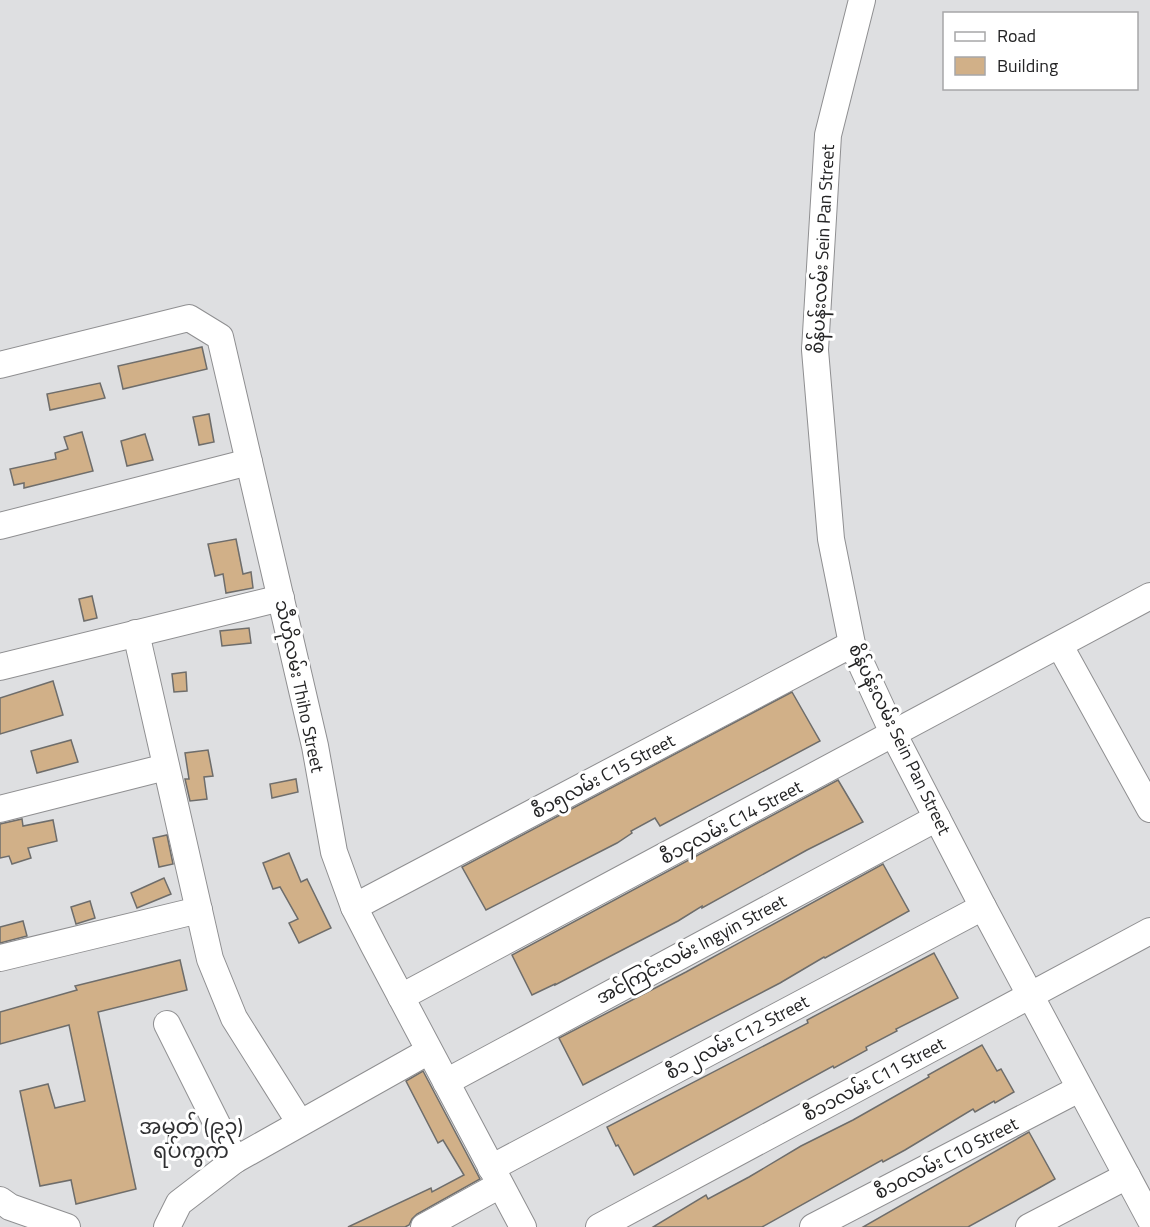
<svg xmlns="http://www.w3.org/2000/svg" width="1150" height="1227" font-family="'Titillium Web','Noto Sans Myanmar',sans-serif">
<style>
.building{fill:#d1b088;stroke:#6e6d6b;stroke-width:1.5}
.lines{fill:none;stroke-linecap:round;stroke-linejoin:round}
.minor-casing{stroke:#8f8f91;stroke-width:28}
.minor{stroke:#fff;stroke-width:26}
.labels{text-anchor:middle;dominant-baseline:central;stroke-width:6;stroke-linejoin:round;paint-order:stroke}
.street-label{font-size:18px;fill:#242425;stroke:#fff}
.quarter-label{font-size:21px;fill:#303032;stroke:#fff}
</style>
<rect width="100%" height="100%" fill="#dedfe1"/>
<g class="building">
<path d="M 202,347 L 207,369 L 123,389 L 118,366 Z"/>
<path d="M 100,383 L 105,398 L 50,410 L 47,394 Z"/>
<path d="M 209,414 L 214,442 L 199,445 L 193,417 Z"/>
<path d="M 82,432 L 93,471 L 24,488 L 24,483 L 14,485 L 10,469 L 56,459 L 55,453 L 68,449 L 64,437 Z"/>
<path d="M 145,434 L 153,460 L 127,466 L 121,441 Z"/>
<path d="M 236,539 L 243,574 L 251,572 L 253,588 L 226,593 L 223,574 L 215,576 L 208,544 Z"/>
<path d="M 92,596 L 97,618 L 84,621 L 79,599 Z"/>
<path d="M 249,628 L 251,643 L 222,646 L 220,631 Z"/>
<path d="M 186,672 L 187,691 L 174,692 L 172,674 Z"/>
<path d="M 53,681 L 63,715 L 0,734 L 0,698 Z"/>
<path d="M 792,692 L 820,741 L 660,826 L 655,818 L 631,831 L 632,833 L 617,843 L 486,910 L 462,867 Z"/>
<path d="M 71,740 L 78,762 L 37,773 L 31,751 Z"/>
<path d="M 208,750 L 213,776 L 204,777 L 207,799 L 190,801 L 185,779 L 189,779 L 185,753 Z"/>
<path d="M 296,779 L 298,792 L 272,798 L 270,784 Z"/>
<path d="M 838,780 L 863,822 L 807,850 L 702,908 L 702,906 L 678,921 L 555,985 L 555,984 L 532,995 L 512,955 Z"/>
<path d="M 22,819 L 23,826 L 53,820 L 57,841 L 28,848 L 31,858 L 12,864 L 9,856 L 0,858 L 0,824 Z"/>
<path d="M 167,835 L 173,864 L 159,867 L 153,838 Z"/>
<path d="M 289,853 L 301,882 L 307,879 L 331,928 L 299,943 L 289,923 L 298,919 L 280,887 L 273,889 L 263,863 Z"/>
<path d="M 883,864 L 909,911 L 825,958 L 824,957 L 780,983 L 583,1085 L 559,1038 L 686,972 Z"/>
<path d="M 164,878 L 171,894 L 137,908 L 131,893 Z"/>
<path d="M 90,901 L 95,918 L 76,924 L 71,907 Z"/>
<path d="M 23,921 L 27,936 L 0,943 L 0,927 Z"/>
<path d="M 934,953 L 958,998 L 896,1029 L 897,1031 L 866,1047 L 867,1050 L 834,1068 L 833,1066 L 634,1175 L 618,1145 L 616,1146 L 607,1127 L 808,1023 L 807,1020 Z"/>
<path d="M 180,960 L 187,990 L 98,1012 L 136,1189 L 76,1204 L 71,1180 L 40,1186 L 20,1091 L 48,1084 L 55,1108 L 85,1101 L 69,1025 L 0,1044 L 0,1012 L 77,990 L 75,986 Z"/>
<path d="M 982,1045 L 997,1071 L 1001,1069 L 1014,1092 L 995,1103 L 994,1101 L 975,1112 L 973,1109 L 905,1150 L 883,1162 L 882,1160 L 762,1227 L 653,1227 L 706,1195 L 708,1199 L 749,1177 L 801,1146 L 853,1120 L 929,1077 L 928,1075 Z"/>
<path d="M 423,1071 L 480,1179 L 417,1214 L 412,1219 L 409,1225 L 405,1227 L 348,1227 L 431,1188 L 432,1192 L 464,1175 L 443,1140 L 438,1143 L 406,1081 Z"/>
<path d="M 1029,1132 L 1055,1179 L 1039,1188 L 968,1227 L 863,1227 Z"/>
</g>
<g class="lines">
<g class="minor-casing">
<g id="minor">
<path d="M 862,0 L 828,135 L 815,350 L 831,539 L 852,644 L 894,735 L 983,907 L 1150,1219"/>
<path d="M 0,365 L 189,318 L 220,337 L 315,746 L 334,852 L 354,907 L 374,946 L 523,1227"/>
<path d="M 0,526 L 249,462"/>
<path d="M 136,633 L 210,959 L 234,1018 L 300,1123"/>
<path d="M 1060,646 L 1150,809"/>
<path d="M 0,667 L 281,598"/>
<path d="M 0,809 L 166,767"/>
<path d="M 354,907 L 852,644"/>
<path d="M 0,958 L 199,910"/>
<path d="M 401,997 L 1150,596"/>
<path d="M 167,1024 L 235,1160"/>
<path d="M 446,1082 L 937,818"/>
<path d="M 491,1168 L 983,907"/>
<path d="M 0,1200 L 10,1207 L 67,1227"/>
<path d="M 167,1227 L 179,1203 L 235,1160 L 429,1051"/>
<path d="M 424,1227 L 500,1185"/>
<path d="M 599,1227 L 1150,931"/>
<path d="M 813,1227 L 1079,1089"/>
<path d="M 1029,1227 L 1127,1176"/>
</g>
</g>
<use href="#minor" class="minor"/>
</g>
<g class="labels">
<g class="street-label">
<text transform="translate(822 249) rotate(-87)">စိန်ပန်းလမ်း Sein Pan Street</text>
<text transform="translate(300 686) rotate(78)">သီဟိုလမ်း Thiho Street</text>
<text transform="translate(900 739) rotate(64)">စိန်ပန်းလမ်း Sein Pan Street</text>
<text transform="translate(603 776) rotate(-28)">စီ၁၅လမ်း C15 Street</text>
<text transform="translate(731 822) rotate(-28)">စီ၁၄လမ်း C14 Street</text>
<text transform="translate(691 949) rotate(-28)">အင်ကြင်းလမ်း Ingyin Street</text>
<text transform="translate(737 1037) rotate(-28)">စီ၁၂လမ်း C12 Street</text>
<text transform="translate(874 1079) rotate(-28)">စီ၁၁လမ်း C11 Street</text>
<text transform="translate(946 1158) rotate(-27)">စီ၁၀လမ်း C10 Street</text>
</g>
<g class="quarter-label">
<text x="191" y="1126">အမှတ် (၉၃)<tspan x="191" dy="24">ရပ်ကွက်</tspan></text>
</g>
</g>
<rect x="943" y="12" width="195" height="78" fill="#ffffff" stroke="#a7a7a8" stroke-width="1.5"/>
<rect x="955" y="32" width="30" height="9" fill="#ffffff" stroke="#a7a7a8" stroke-width="1.5"/>
<text x="997" y="42" font-size="18" fill="#242425">Road</text>
<rect x="955" y="57" width="30" height="18" fill="#d1b088" stroke="#a7a7a8" stroke-width="1.5"/>
<text x="997" y="72" font-size="18" fill="#242425">Building</text>
</svg>
